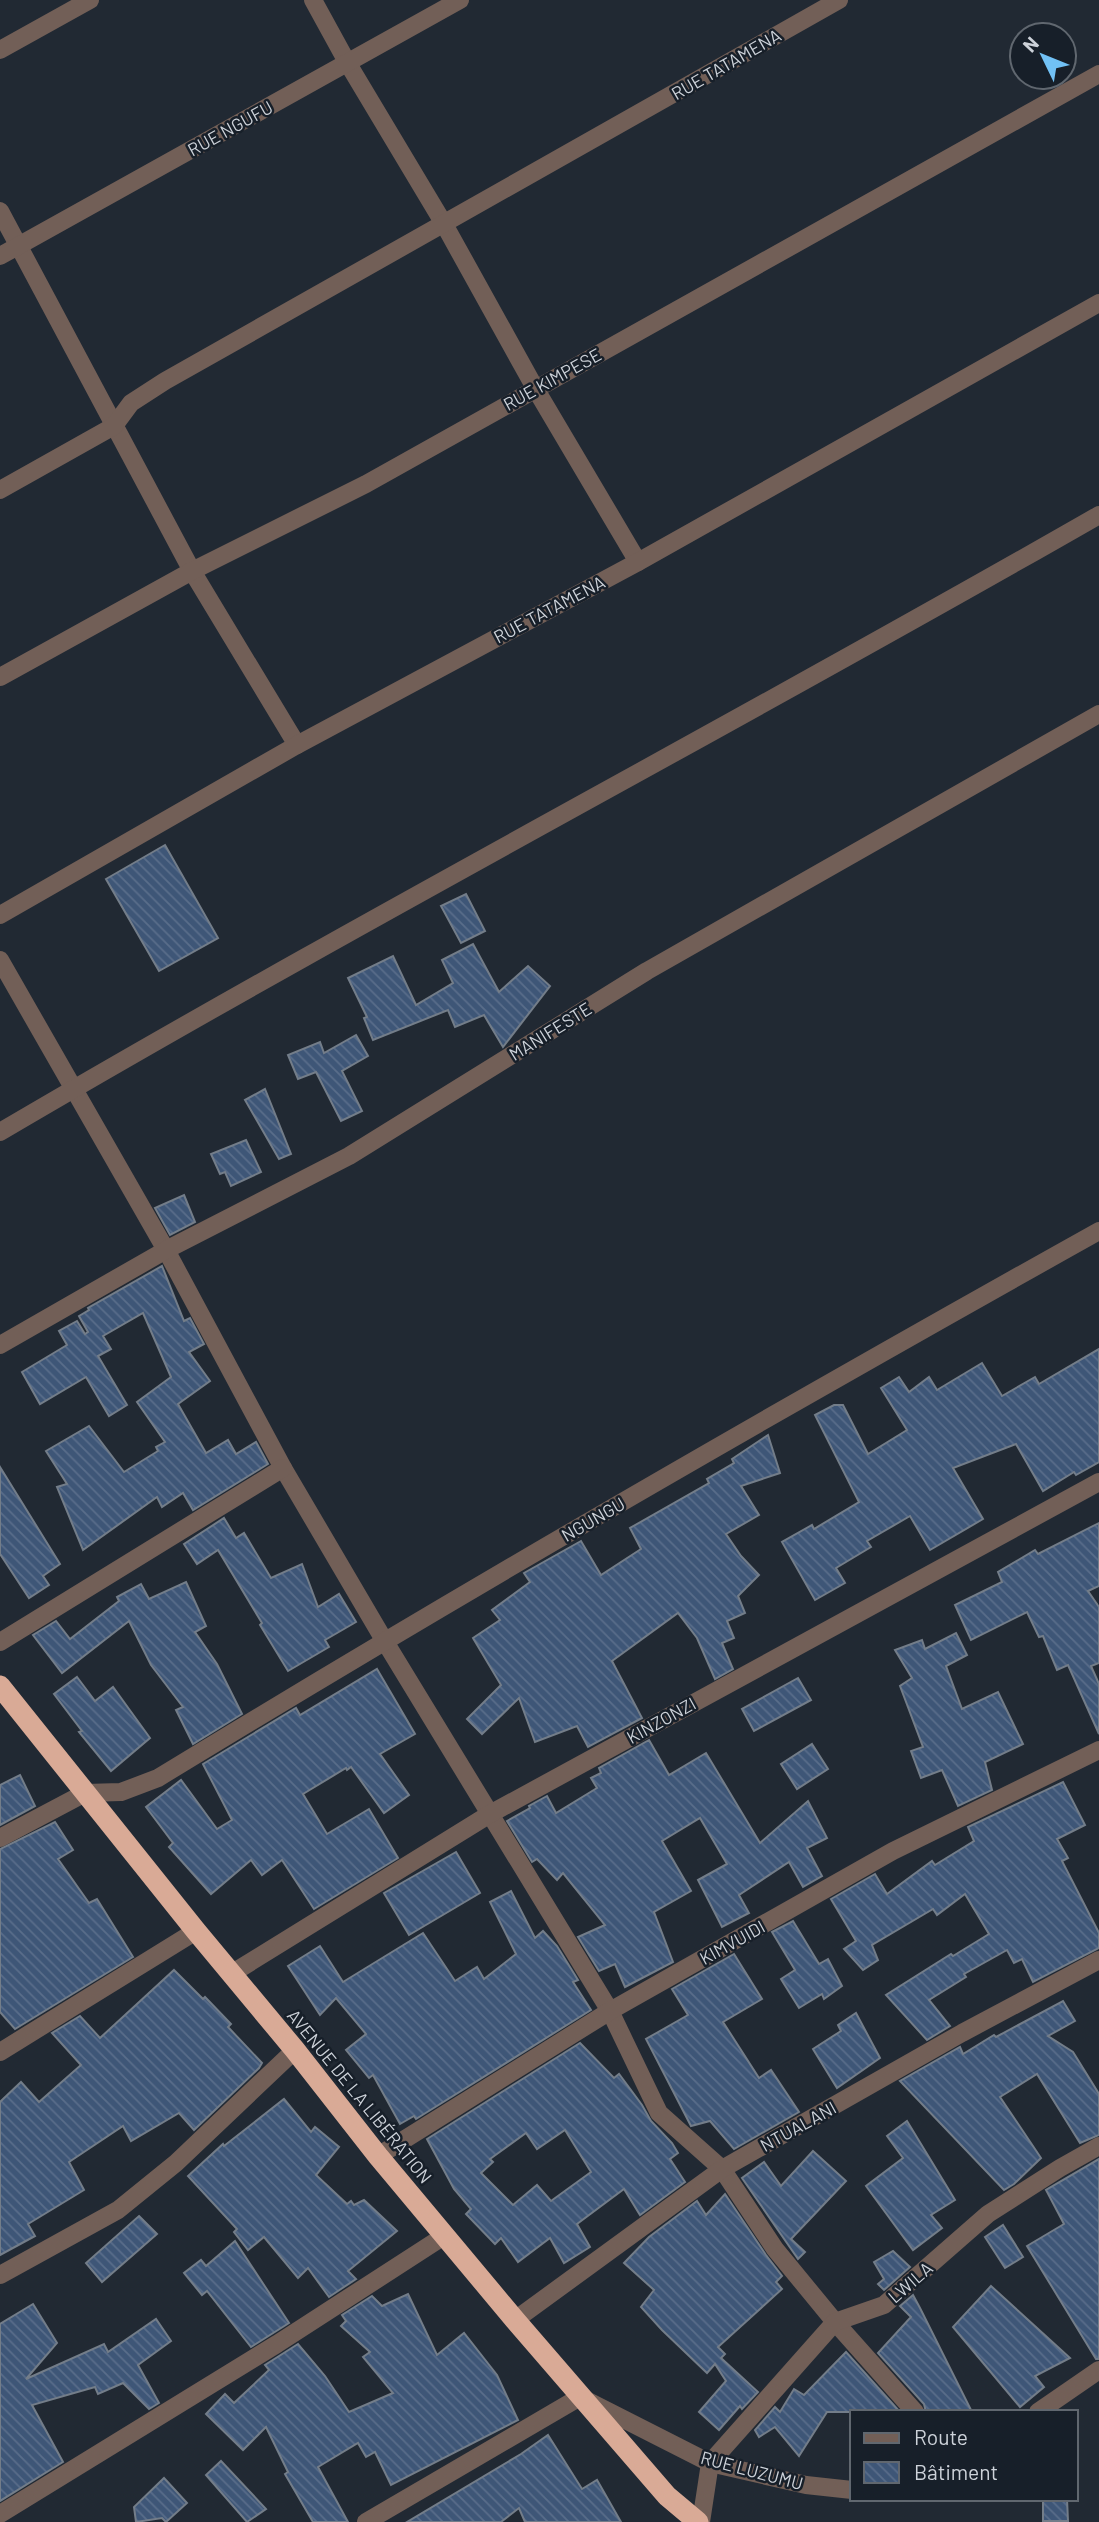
<svg xmlns="http://www.w3.org/2000/svg" width="1099" height="2522" font-family="Barlow,sans-serif">
<style>
.building{fill:url(#building-back-hatch);stroke:#737d89;stroke-width:2;fill-rule:evenodd}
.lines{fill:none;stroke-linecap:round;stroke-linejoin:round}
.minor{stroke:#725f57;stroke-width:18}
.highway{stroke:#d9aa96;stroke-width:21}
.labels{text-anchor:middle;dominant-baseline:central;stroke-width:5;stroke-linejoin:round;paint-order:stroke}
.street-label{font-size:18px;fill:#cdd2d9;stroke:#171f29}
</style>
<defs>
<pattern id="building-back-hatch" width="6" height="6" patternUnits="userSpaceOnUse" patternTransform="scale(1.75)"><rect width="6" height="6" fill="#3e5677"/><path d="M-1 5l2 2M0 0l6 6M5-1l2 2" fill="none" stroke="#596d8a"/></pattern>
</defs>
<rect width="100%" height="100%" fill="#212933"/>
<g class="building">
<path d="M 165,845 L 218,938 L 159,971 L 106,879 Z"/>
<path d="M 466,894 L 485,931 L 461,943 L 441,906 Z"/>
<path d="M 473,944 L 499,992 L 528,966 L 550,986 L 503,1047 L 484,1015 L 455,1027 L 448,1010 L 373,1040 L 364,1018 L 367,1017 L 348,978 L 393,956 L 416,1005 L 453,983 L 442,960 Z"/>
<path d="M 356,1035 L 368,1056 L 342,1071 L 362,1111 L 341,1121 L 316,1072 L 298,1079 L 288,1055 L 320,1042 L 324,1053 Z"/>
<path d="M 265,1089 L 291,1154 L 279,1159 L 245,1100 Z"/>
<path d="M 246,1140 L 261,1172 L 231,1186 L 225,1172 L 220,1174 L 211,1154 Z"/>
<path d="M 184,1195 L 195,1222 L 170,1235 L 155,1208 Z"/>
<path d="M 162,1266 L 184,1321 L 190,1318 L 204,1344 L 189,1352 L 210,1381 L 178,1404 L 206,1453 L 228,1440 L 236,1454 L 256,1442 L 268,1464 L 193,1510 L 183,1493 L 162,1507 L 157,1497 L 83,1550 L 57,1487 L 67,1484 L 46,1451 L 89,1426 L 124,1472 L 158,1451 L 156,1447 L 165,1442 L 137,1402 L 171,1377 L 143,1313 L 103,1336 L 111,1349 L 98,1356 L 127,1405 L 109,1416 L 86,1377 L 40,1404 L 22,1372 L 67,1345 L 59,1331 L 77,1321 L 85,1334 L 88,1332 L 79,1316 L 89,1310 L 88,1308 Z"/>
<path d="M 1099,1349 L 1099,1462 L 1076,1475 L 1074,1472 L 1043,1491 L 1016,1444 L 953,1468 L 983,1519 L 930,1550 L 910,1516 L 867,1541 L 871,1547 L 836,1568 L 845,1583 L 815,1600 L 782,1542 L 812,1525 L 814,1529 L 859,1502 L 815,1415 L 834,1405 L 843,1405 L 868,1454 L 907,1430 L 881,1388 L 899,1377 L 909,1392 L 929,1377 L 937,1390 L 982,1363 L 1002,1396 L 1035,1377 L 1039,1384 Z"/>
<path d="M 768,1435 L 780,1473 L 741,1486 L 759,1515 L 726,1534 L 741,1556 L 759,1575 L 738,1596 L 745,1613 L 727,1621 L 734,1638 L 722,1643 L 733,1669 L 715,1679 L 697,1638 L 678,1613 L 612,1661 L 642,1718 L 588,1747 L 577,1726 L 535,1742 L 519,1698 L 482,1734 L 467,1719 L 501,1685 L 473,1638 L 500,1620 L 492,1610 L 530,1582 L 524,1573 L 581,1541 L 601,1575 L 641,1549 L 630,1528 L 709,1483 L 707,1479 L 734,1463 L 732,1459 Z"/>
<path d="M 0,1467 L 60,1564 L 43,1576 L 49,1585 L 29,1598 L 0,1554 Z"/>
<path d="M 224,1518 L 236,1538 L 244,1533 L 271,1578 L 302,1564 L 318,1607 L 339,1594 L 356,1622 L 325,1640 L 329,1647 L 288,1671 L 260,1625 L 262,1623 L 218,1550 L 197,1564 L 184,1544 Z"/>
<path d="M 1099,1523 L 1099,1586 L 1088,1591 L 1099,1607 L 1099,1663 L 1091,1666 L 1099,1684 L 1099,1734 L 1068,1665 L 1057,1670 L 1043,1636 L 1039,1637 L 1027,1612 L 971,1640 L 955,1605 L 1002,1582 L 998,1572 L 1035,1550 L 1038,1554 Z"/>
<path d="M 186,1582 L 206,1626 L 195,1632 L 217,1664 L 242,1714 L 193,1744 L 176,1710 L 183,1707 L 151,1665 L 129,1621 L 62,1673 L 33,1635 L 56,1621 L 70,1639 L 119,1601 L 117,1597 L 141,1584 L 149,1599 Z"/>
<path d="M 956,1633 L 967,1655 L 946,1666 L 962,1709 L 998,1692 L 1023,1744 L 985,1762 L 992,1790 L 958,1806 L 942,1770 L 921,1778 L 911,1751 L 923,1747 L 900,1686 L 912,1678 L 895,1650 L 922,1640 L 925,1649 Z"/>
<path d="M 377,1669 L 415,1734 L 380,1754 L 409,1795 L 384,1813 L 351,1767 L 347,1770 L 346,1768 L 303,1794 L 327,1834 L 369,1809 L 398,1858 L 314,1909 L 282,1860 L 262,1875 L 251,1860 L 211,1894 L 169,1847 L 173,1843 L 146,1807 L 181,1780 L 217,1829 L 232,1820 L 203,1764 L 296,1708 L 300,1715 Z"/>
<path d="M 77,1677 L 95,1701 L 113,1687 L 150,1738 L 111,1771 L 79,1732 L 82,1731 L 54,1694 Z"/>
<path d="M 798,1678 L 811,1700 L 754,1731 L 742,1709 Z"/>
<path d="M 649,1740 L 669,1775 L 706,1753 L 760,1843 L 808,1801 L 827,1838 L 807,1848 L 822,1876 L 803,1887 L 789,1862 L 739,1895 L 749,1913 L 722,1927 L 698,1880 L 727,1864 L 700,1818 L 662,1841 L 691,1891 L 654,1912 L 673,1962 L 625,1987 L 615,1964 L 599,1971 L 578,1937 L 605,1925 L 563,1873 L 557,1880 L 537,1859 L 532,1862 L 507,1821 L 530,1808 L 529,1806 L 547,1796 L 556,1813 L 597,1788 L 591,1778 L 601,1773 L 599,1768 Z"/>
<path d="M 812,1744 L 828,1769 L 797,1789 L 781,1764 Z"/>
<path d="M 20,1775 L 35,1806 L 0,1825 L 0,1785 Z"/>
<path d="M 1063,1782 L 1085,1825 L 1057,1839 L 1068,1858 L 1062,1861 L 1099,1933 L 1099,1948 L 1033,1982 L 1022,1959 L 1014,1963 L 1007,1950 L 964,1974 L 966,1977 L 929,2000 L 950,2026 L 927,2040 L 886,1995 L 951,1954 L 953,1956 L 989,1934 L 965,1894 L 937,1915 L 933,1909 L 872,1945 L 878,1960 L 863,1970 L 844,1949 L 856,1941 L 831,1899 L 875,1874 L 887,1894 L 932,1861 L 935,1865 L 974,1841 L 968,1827 Z"/>
<path d="M 55,1822 L 73,1850 L 58,1859 L 89,1903 L 97,1899 L 133,1957 L 15,2029 L 0,2012 L 0,1849 Z"/>
<path d="M 456,1852 L 480,1893 L 409,1935 L 384,1893 Z"/>
<path d="M 511,1891 L 535,1938 L 543,1931 L 557,1946 L 578,1980 L 573,1982 L 591,2010 L 416,2119 L 414,2116 L 400,2124 L 373,2075 L 369,2078 L 346,2050 L 366,2034 L 336,1998 L 320,2015 L 288,1966 L 320,1946 L 343,1982 L 423,1933 L 455,1981 L 477,1967 L 484,1979 L 516,1954 L 490,1902 Z"/>
<path d="M 793,1921 L 819,1964 L 828,1959 L 842,1986 L 824,1999 L 822,1994 L 799,2008 L 781,1979 L 795,1970 L 772,1932 Z"/>
<path d="M 734,1954 L 762,1999 L 723,2022 L 759,2078 L 771,2070 L 799,2112 L 734,2149 L 710,2121 L 691,2126 L 646,2039 L 688,2015 L 672,1989 Z"/>
<path d="M 174,1970 L 203,1999 L 205,1997 L 231,2024 L 228,2027 L 262,2063 L 259,2068 L 194,2130 L 179,2113 L 131,2141 L 123,2126 L 69,2162 L 84,2190 L 28,2224 L 35,2236 L 0,2255 L 0,2102 L 21,2082 L 39,2102 L 81,2065 L 52,2033 L 80,2016 L 100,2038 Z"/>
<path d="M 1063,2001 L 1075,2021 L 1048,2036 L 1073,2052 L 1099,2094 L 1099,2135 L 1080,2143 L 1037,2074 L 1000,2097 L 1041,2158 L 1014,2184 L 1004,2190 L 900,2081 L 960,2047 L 963,2054 L 994,2035 L 996,2037 Z"/>
<path d="M 856,2013 L 880,2058 L 837,2088 L 813,2049 L 841,2031 L 838,2025 Z"/>
<path d="M 580,2043 L 614,2078 L 619,2074 L 642,2105 L 651,2121 L 672,2143 L 678,2153 L 670,2159 L 685,2182 L 640,2215 L 624,2189 L 577,2224 L 590,2247 L 564,2263 L 550,2238 L 518,2262 L 501,2238 L 495,2244 L 466,2214 L 471,2209 L 454,2189 L 427,2139 ZM 565,2130 L 591,2172 L 551,2201 L 537,2185 L 513,2205 L 481,2173 L 493,2162 L 490,2159 L 526,2133 L 537,2149 Z"/>
<path d="M 284,2099 L 311,2132 L 315,2127 L 339,2147 L 316,2175 L 347,2204 L 351,2201 L 354,2205 L 364,2200 L 397,2231 L 348,2271 L 356,2279 L 329,2297 L 308,2268 L 298,2278 L 264,2237 L 248,2250 L 234,2232 L 237,2229 L 188,2176 L 223,2144 L 224,2146 Z"/>
<path d="M 907,2121 L 955,2200 L 931,2215 L 942,2228 L 913,2250 L 866,2186 L 903,2158 L 887,2136 Z"/>
<path d="M 813,2151 L 846,2181 L 791,2239 L 805,2252 L 798,2259 L 742,2178 L 764,2162 L 781,2186 Z"/>
<path d="M 1099,2159 L 1099,2359 L 1096,2359 L 1027,2246 L 1064,2224 L 1046,2190 Z"/>
<path d="M 725,2194 L 766,2255 L 782,2276 L 776,2282 L 782,2289 L 718,2347 L 725,2354 L 721,2358 L 758,2392 L 742,2409 L 740,2406 L 719,2430 L 699,2412 L 726,2381 L 715,2364 L 707,2373 L 662,2330 L 641,2307 L 654,2290 L 624,2263 L 649,2237 L 697,2201 L 706,2215 Z"/>
<path d="M 139,2216 L 157,2234 L 102,2282 L 86,2263 Z"/>
<path d="M 1003,2225 L 1023,2257 L 1005,2268 L 985,2237 Z"/>
<path d="M 235,2241 L 289,2323 L 251,2347 L 207,2291 L 202,2295 L 184,2273 L 201,2260 L 206,2266 Z"/>
<path d="M 893,2251 L 910,2267 L 884,2290 L 878,2284 L 884,2279 L 874,2262 Z"/>
<path d="M 991,2286 L 1070,2358 L 1035,2376 L 1044,2387 L 1020,2407 L 953,2327 Z"/>
<path d="M 408,2294 L 437,2355 L 464,2333 L 497,2375 L 518,2420 L 391,2485 L 375,2452 L 366,2457 L 358,2443 L 318,2467 L 348,2522 L 313,2522 L 285,2474 L 288,2472 L 266,2427 L 243,2450 L 206,2414 L 225,2394 L 234,2403 L 269,2370 L 265,2365 L 298,2344 L 325,2376 L 349,2412 L 393,2393 L 363,2357 L 370,2352 L 341,2326 L 346,2321 L 342,2315 L 372,2296 L 382,2306 Z"/>
<path d="M 913,2295 L 920,2308 L 972,2412 L 926,2412 L 924,2404 L 878,2353 L 911,2317 L 900,2306 Z"/>
<path d="M 33,2304 L 57,2343 L 26,2379 L 104,2344 L 108,2352 L 156,2319 L 171,2341 L 138,2365 L 159,2403 L 149,2409 L 123,2383 L 98,2394 L 95,2387 L 32,2405 L 63,2462 L 0,2501 L 0,2324 Z"/>
<path d="M 846,2352 L 900,2412 L 827,2412 L 799,2456 L 775,2427 L 759,2437 L 755,2430 L 775,2407 L 780,2412 L 794,2389 L 804,2395 Z"/>
<path d="M 548,2435 L 582,2489 L 597,2480 L 621,2522 L 525,2522 L 519,2508 L 501,2522 L 407,2522 L 521,2454 Z"/>
<path d="M 221,2461 L 266,2509 L 247,2522 L 206,2475 Z"/>
<path d="M 164,2478 L 187,2503 L 166,2522 L 162,2518 L 136,2522 L 134,2507 Z"/>
<path d="M 1043,2499 L 1067,2499 L 1068,2521 L 1043,2521 Z"/>
</g>
<g class="lines">
<g class="minor">
<path d="M 313,0 L 347,62 L 444,224 L 535,388 L 638,562"/>
<path d="M 0,50 L 90,0"/>
<path d="M 0,211 L 192,571 L 297,745"/>
<path d="M 0,256 L 460,0"/>
<path d="M 0,490 L 114,426 L 131,403 L 165,381 L 839,0"/>
<path d="M 0,677 L 192,571 L 366,484 L 1099,74"/>
<path d="M 0,915 L 297,745 L 638,562 L 1099,303"/>
<path d="M 0,960 L 166,1250 L 283,1468 L 384,1640 L 610,2011 L 659,2113 L 722,2169 L 775,2249 L 835,2322 L 915,2412"/>
<path d="M 0,1132 C 362,919 735,724 1099,515"/>
<path d="M 0,1345 L 166,1250 L 349,1156 L 647,971 L 1099,714"/>
<path d="M 0,1642 L 283,1468"/>
<path d="M 0,1838 L 85,1793 L 121,1792 L 158,1778 C 467,1589 782,1408 1099,1231"/>
<path d="M 231,1974 L 490,1814 L 1099,1482"/>
<path d="M 0,2052 L 196,1931"/>
<path d="M 378,2156 L 610,2011 L 893,1851 L 1099,1750"/>
<path d="M 0,2275 L 118,2210 L 176,2163 L 295,2050"/>
<path d="M 515,2320 L 722,2169 L 962,2033 L 1099,1960"/>
<path d="M 1038,2412 L 1099,2370"/>
<path d="M 0,2514 L 277,2344 L 444,2236"/>
<path d="M 366,2522 L 580,2397 L 710,2463 L 806,2485 L 852,2490"/>
<path d="M 701,2522 L 710,2463 L 835,2322 L 884,2305 L 988,2214 L 1060,2168 L 1099,2146"/>
</g>
<path class="highway" d="M 0,1686 L 196,1931 L 295,2050 L 378,2156 L 515,2320 L 667,2496 L 698,2522"/>
</g>
<g class="labels">
<g class="street-label">
<text transform="translate(726 64) rotate(-30)">RUE TATAMENA</text>
<text transform="translate(230 128) rotate(-29)">RUE NGUFU</text>
<text transform="translate(552 379) rotate(-29)">RUE KIMPESE</text>
<text transform="translate(549 609) rotate(-28)">RUE TATAMENA</text>
<text transform="translate(550 1031) rotate(-32)">MANIFESTE</text>
<text transform="translate(593 1519) rotate(-30)">NGUNGU</text>
<text transform="translate(661 1720) rotate(-29)">KINZONZI</text>
<text transform="translate(732 1942) rotate(-29)">KIMVUIDI</text>
<text transform="translate(360 2096) rotate(51)">AVENUE DE LA LIBÉRATION</text>
<text transform="translate(798 2126) rotate(-29)">NTUALANI</text>
<text transform="translate(910 2282) rotate(-41)">LWILA</text>
<text transform="translate(752 2470) rotate(15)">RUE LUZUMU</text>
</g>
</g>
<rect x="850" y="2410" width="228" height="91" fill="#171f29" stroke="#60676f" stroke-width="2"/>
<rect x="864" y="2433" width="35" height="10" fill="#725f57" stroke="#60676f" stroke-width="2"/>
<text x="914" y="2445" font-size="21" fill="#cdd2d9">Route</text>
<rect x="864" y="2462" width="35" height="21" fill="url(#building-back-hatch)" stroke="#60676f" stroke-width="2"/>
<text x="914" y="2480" font-size="21" fill="#cdd2d9">Bâtiment</text>
<g transform="translate(1043 56) rotate(313)"><circle r="33" fill="#171f29" stroke="#60676f" stroke-width="2"/>
<path d="M0-5L12 26L0 18L-12 26Z" fill="#71c1f5"/>
<text y="-10" font-size="19" font-weight="bold" text-anchor="middle" fill="#cdd2d9">N</text>
</g>
</svg>
